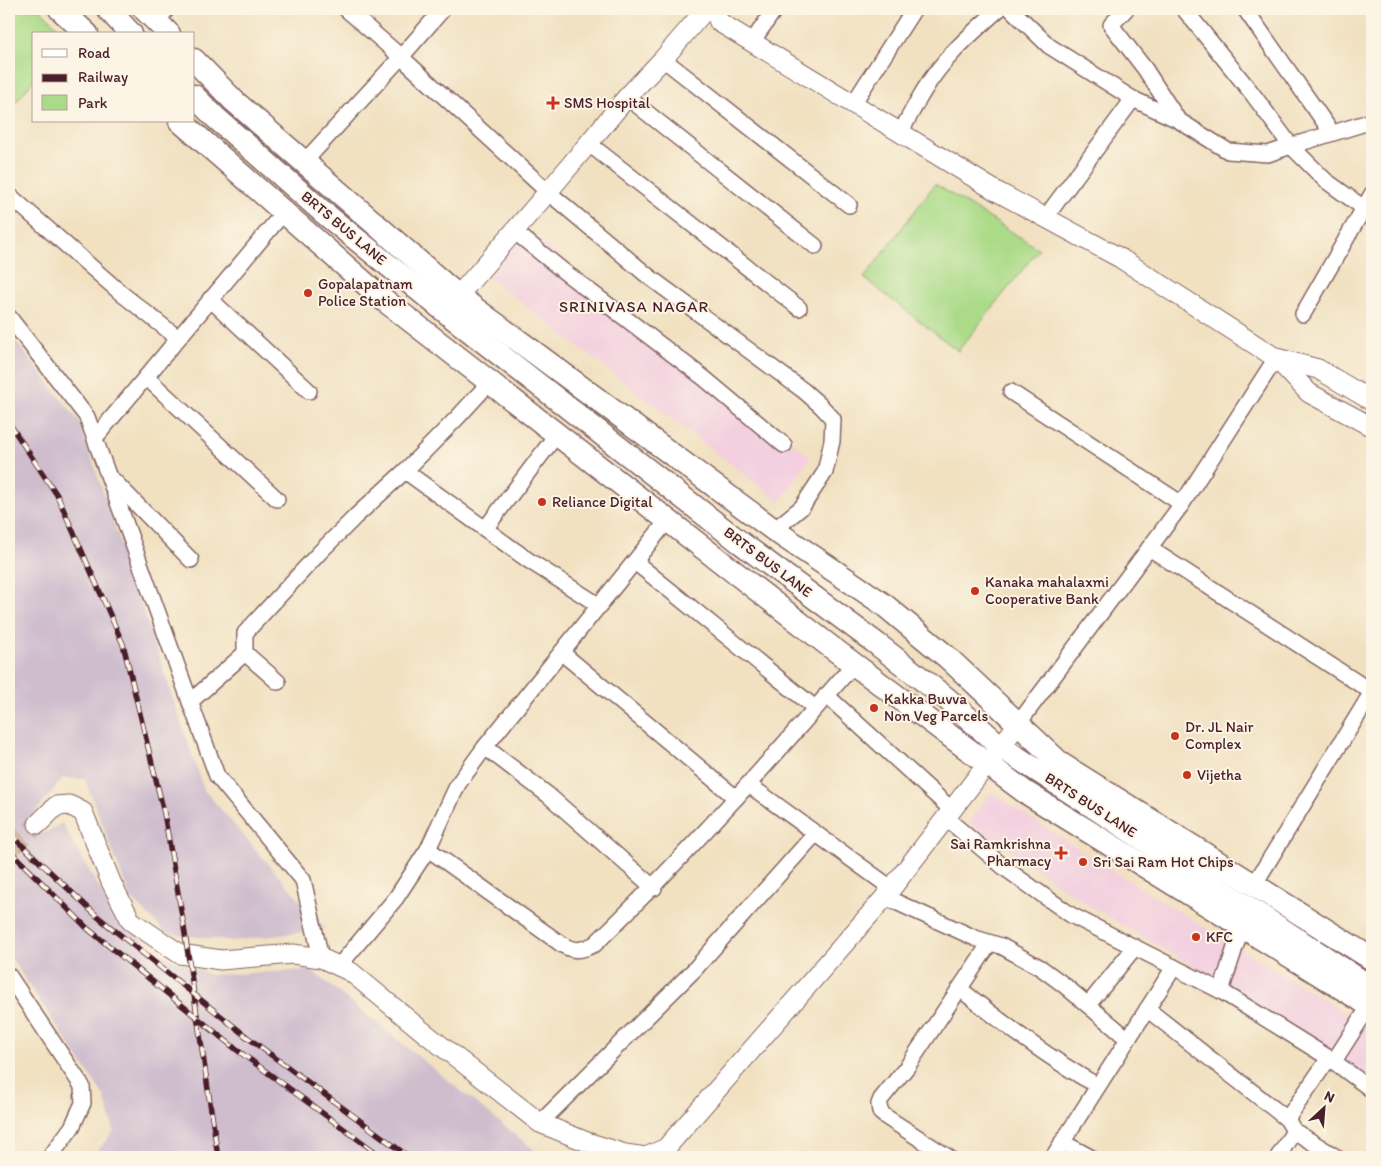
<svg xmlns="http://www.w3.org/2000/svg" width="1381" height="1166" font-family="Itim,sans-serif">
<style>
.built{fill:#f3cfdf}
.industrial{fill:#cfbdce}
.green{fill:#abdb89;stroke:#7a7d5a}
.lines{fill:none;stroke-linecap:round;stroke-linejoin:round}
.tertiary-tunnel{stroke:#d0baa3;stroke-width:19;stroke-dasharray:19 9;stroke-linecap:butt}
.minor-casing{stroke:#846360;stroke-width:18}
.tertiary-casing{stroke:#846360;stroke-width:21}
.primary-casing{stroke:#846360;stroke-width:25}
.minor{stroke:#fff;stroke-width:15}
.tertiary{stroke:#fff;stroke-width:19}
.primary{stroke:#fff;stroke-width:22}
.rail-casing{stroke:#4a1f2b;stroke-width:5.5}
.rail{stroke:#fcf5e5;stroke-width:4;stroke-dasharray:11;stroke-linecap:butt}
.poi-dot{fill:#c8321e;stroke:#fcf5e5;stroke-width:2}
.labels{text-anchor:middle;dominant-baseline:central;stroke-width:4;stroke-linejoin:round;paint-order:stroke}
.poi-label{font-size:15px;fill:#4a1f2b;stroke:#fcf5e5;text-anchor:start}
.street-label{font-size:15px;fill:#4a1f2b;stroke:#fcf5e5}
.neighbourhood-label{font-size:16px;letter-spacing:1px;fill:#4a1f2b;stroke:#fcf5e5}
</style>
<rect width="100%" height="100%" fill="#fcf5e5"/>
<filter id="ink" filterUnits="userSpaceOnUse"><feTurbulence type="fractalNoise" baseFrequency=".02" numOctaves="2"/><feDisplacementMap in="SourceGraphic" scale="10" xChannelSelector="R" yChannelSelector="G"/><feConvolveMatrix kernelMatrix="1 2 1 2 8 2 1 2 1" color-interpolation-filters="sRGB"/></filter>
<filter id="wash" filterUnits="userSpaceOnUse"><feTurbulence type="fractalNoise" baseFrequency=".0096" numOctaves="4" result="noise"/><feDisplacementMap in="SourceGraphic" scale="20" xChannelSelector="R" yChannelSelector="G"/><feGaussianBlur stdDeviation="1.12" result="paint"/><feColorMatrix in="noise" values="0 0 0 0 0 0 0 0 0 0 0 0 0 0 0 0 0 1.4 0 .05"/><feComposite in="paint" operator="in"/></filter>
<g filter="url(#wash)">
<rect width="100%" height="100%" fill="#f1e1c1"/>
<g class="built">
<path d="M 526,229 L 810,457 L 780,502 L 489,278 Z"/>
<path d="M 991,792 L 1125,879 L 1372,1029 L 1372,1080 L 1227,986 L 1091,907 L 969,822 Z"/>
</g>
<path class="industrial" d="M 9,333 L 79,421 L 204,790 L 325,929 L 233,941 L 166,933 L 130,897 L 85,779 L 63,778 L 30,819 L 43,834 L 62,823 L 111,909 L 156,952 L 211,975 L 311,970 L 543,1157 L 92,1157 L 114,1131 L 104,1096 L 9,955 Z"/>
<g class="green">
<path d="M 9,9 L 40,9 L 64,34 L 34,34 L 34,79 L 9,111 Z"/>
<path d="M 935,184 L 1039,249 L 958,351 L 864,278 Z"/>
</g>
</g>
<g filter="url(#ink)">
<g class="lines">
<path class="tertiary-tunnel" d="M 9,849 L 38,824"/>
<g class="minor-casing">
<g id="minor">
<path d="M 443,9 L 401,57 L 548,192 L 648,276 L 804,391 L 821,406 L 833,419 L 832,441 L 825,472 L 802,507 L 774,530"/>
<path d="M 1011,9 L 1049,46 L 1133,99 L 1178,120 L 1228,151 L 1268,154 L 1291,146 L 1325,180 L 1372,214"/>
<path d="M 1126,9 L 1111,25 L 1145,69 L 1178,120"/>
<path d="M 1184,9 L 1251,92 L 1291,146 L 1372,121"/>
<path d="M 1245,9 L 1332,133"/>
<path d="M 157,22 L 167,9"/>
<path d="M 752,42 L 775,9"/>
<path d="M 663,59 L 849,205"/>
<path d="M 627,97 L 815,246"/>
<path d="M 853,104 L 914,9"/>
<path d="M 900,133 C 908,119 915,105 923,92 C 942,59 971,34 999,9"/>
<path d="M 588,143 L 799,308"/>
<path d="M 304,162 L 401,57 L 346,9"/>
<path d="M 9,195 L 122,294 L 178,338"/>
<path d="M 1045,218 L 1133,99"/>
<path d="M 514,231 L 562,270 L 704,378 L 784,445"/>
<path d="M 210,299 L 309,391"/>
<path d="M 1303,314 L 1372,194"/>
<path d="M 9,317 L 87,417 L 217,776 L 303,880 L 321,958"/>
<path d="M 146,377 L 277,499"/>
<path d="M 1011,392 L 1182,504"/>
<path d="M 95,438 L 284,212"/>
<path d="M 405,471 L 528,560 L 600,606"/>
<path d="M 113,480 L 191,560"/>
<path d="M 485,529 L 557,434"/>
<path d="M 1149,548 L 1372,692 L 1254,885"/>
<path d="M 635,562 L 815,708"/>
<path d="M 562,653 L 736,798"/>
<path d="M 278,682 L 245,653 L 245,633 L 320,552 L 356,516 L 405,471 L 458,417 L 490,382"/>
<path d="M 826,695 L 952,810"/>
<path d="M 190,702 L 245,653"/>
<path d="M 1018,724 L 1182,504 L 1276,358"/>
<path d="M 485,747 L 548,795 L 654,888"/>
<path d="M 749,785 L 891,888"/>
<path d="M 946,818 L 1006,869 L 1071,915 L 1221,991 L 1329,1058 L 1372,1090"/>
<path d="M 428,849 L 561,944 C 574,952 581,951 595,944 C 686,856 771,760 854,664"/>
<path d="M 885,897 L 975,938 L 1001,946 L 1041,968 L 1064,985 L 1128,1039"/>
<path d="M 339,966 L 396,898 L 428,849 L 458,784 L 485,747 L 668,520"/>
<path d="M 9,976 L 82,1086 L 83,1103 L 72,1127 L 50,1157"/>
<path d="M 960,989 C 1004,1024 1048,1058 1098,1086"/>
<path d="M 1221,991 L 1242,926"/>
<path d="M 1088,1005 L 1135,947"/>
<path d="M 1147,1009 L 1287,1119"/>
<path d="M 1334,1061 L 1370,1005"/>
<path d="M 540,1123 L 694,970 L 815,834"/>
<path d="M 1294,1131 L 1336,1157"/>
<path d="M 1062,1142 L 1090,1157"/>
<path d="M 948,1157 L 886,1117 L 880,1112 L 879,1104 L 881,1099 L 907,1067 L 990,943"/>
<path d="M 1053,1157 L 1174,967"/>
<path d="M 1278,1157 L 1294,1131 L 1287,1119 L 1329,1058"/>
</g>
</g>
<g class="tertiary-casing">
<g id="tertiary">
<path d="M 714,9 L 719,22 L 996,191 L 1120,258 L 1276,358 L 1309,393 L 1372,427"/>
<path d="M 458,296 L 548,192 L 627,97 L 663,59 L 706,9"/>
<path d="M 1276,358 L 1318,369 L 1372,401"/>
<path d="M 38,824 L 56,806 L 69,805 L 83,812 L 111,882 L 131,921 L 180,954 L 221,960 L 293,954 L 321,958 L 351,972 L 421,1030 L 540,1123 L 587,1142 L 625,1154 L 646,1157 L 666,1148 L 885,897 L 1018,724"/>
</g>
</g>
<g class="primary-casing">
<g id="primary">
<path d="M 60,9 L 87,34"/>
<path d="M 108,9 L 131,34"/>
<path d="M 144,9 L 169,34"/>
<path d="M 194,60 L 234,101 L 458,296 L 774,530 L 883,604 L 947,657 L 1061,764 L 1372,959"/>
<path d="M 194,96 L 216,118 L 324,213 L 452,317 L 741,543 L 877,644 L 946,698 L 1001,747 L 1372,988"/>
<path d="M 180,121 L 384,300 L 827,644 L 1025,792 L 1372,1007"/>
</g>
</g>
<use href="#minor" class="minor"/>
<use href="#tertiary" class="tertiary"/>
<use href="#primary" class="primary"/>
<g class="rail-casing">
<g id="rail">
<path d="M 9,423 L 57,495 L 123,644 L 164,813 L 184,927 L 218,1157"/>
<path d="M 9,833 L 98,917 L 247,1037 L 409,1157"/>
<path d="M 9,850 L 88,929 L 237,1050 L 382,1157"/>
</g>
</g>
<use href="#rail" class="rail"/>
</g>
</g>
<g class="poi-dot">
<path d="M550.5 95.5h5v5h5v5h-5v5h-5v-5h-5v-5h5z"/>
<circle cx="308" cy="293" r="5"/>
<circle cx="542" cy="502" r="5"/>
<circle cx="975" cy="591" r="5"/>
<circle cx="874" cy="708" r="5"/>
<circle cx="1175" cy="736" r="5"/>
<circle cx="1187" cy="775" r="5"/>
<path d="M1058.5 845.5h5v5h5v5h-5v5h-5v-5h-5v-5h5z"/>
<circle cx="1083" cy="862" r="5"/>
<circle cx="1196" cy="937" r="5"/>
</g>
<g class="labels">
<g class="poi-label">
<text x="564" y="103">SMS Hospital</text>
<text x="318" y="284">Gopalapatnam<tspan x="318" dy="17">Police Station</tspan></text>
<text x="552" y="502">Reliance Digital</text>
<text x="985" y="582">Kanaka mahalaxmi<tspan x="985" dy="17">Cooperative Bank</tspan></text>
<text x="884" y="699">Kakka Buvva<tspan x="884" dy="17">Non Veg Parcels</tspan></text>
<text x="1185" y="727">Dr. JL Nair<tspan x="1185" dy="17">Complex</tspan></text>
<text x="1197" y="775">Vijetha</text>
<text x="1051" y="844" text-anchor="end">Sai Ramkrishna<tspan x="1051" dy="17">Pharmacy</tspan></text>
<text x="1093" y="862">Sri Sai Ram Hot Chips</text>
<text x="1206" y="937">KFC</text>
</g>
<g class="street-label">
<text transform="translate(344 228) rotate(40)">BRTS BUS LANE</text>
<text transform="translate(768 562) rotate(37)">BRTS BUS LANE</text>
<text transform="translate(1091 805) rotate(33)">BRTS BUS LANE</text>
</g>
<g class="neighbourhood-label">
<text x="634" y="306">SRINIVASA NAGAR</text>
</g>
</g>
<rect width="1381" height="1166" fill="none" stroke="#fcf5e5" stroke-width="30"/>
<rect x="32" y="32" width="162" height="90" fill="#fcf5e5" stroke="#b59f9b"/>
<rect x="42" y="49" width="25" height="8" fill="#ffffff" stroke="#b59f9b"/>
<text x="78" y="58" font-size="15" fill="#4a1f2b">Road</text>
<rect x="42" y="74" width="25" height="8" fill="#4a1f2b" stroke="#b59f9b"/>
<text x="78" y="82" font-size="15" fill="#4a1f2b">Railway</text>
<rect x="42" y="95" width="25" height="15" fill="#abdb89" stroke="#b59f9b"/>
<text x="78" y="108" font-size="15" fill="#4a1f2b">Park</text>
<g transform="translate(1324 1108) rotate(26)" stroke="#fcf5e5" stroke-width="4" paint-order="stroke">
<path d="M0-4L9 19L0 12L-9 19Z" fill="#4a1f2b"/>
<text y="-8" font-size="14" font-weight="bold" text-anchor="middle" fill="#4a1f2b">N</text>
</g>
</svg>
